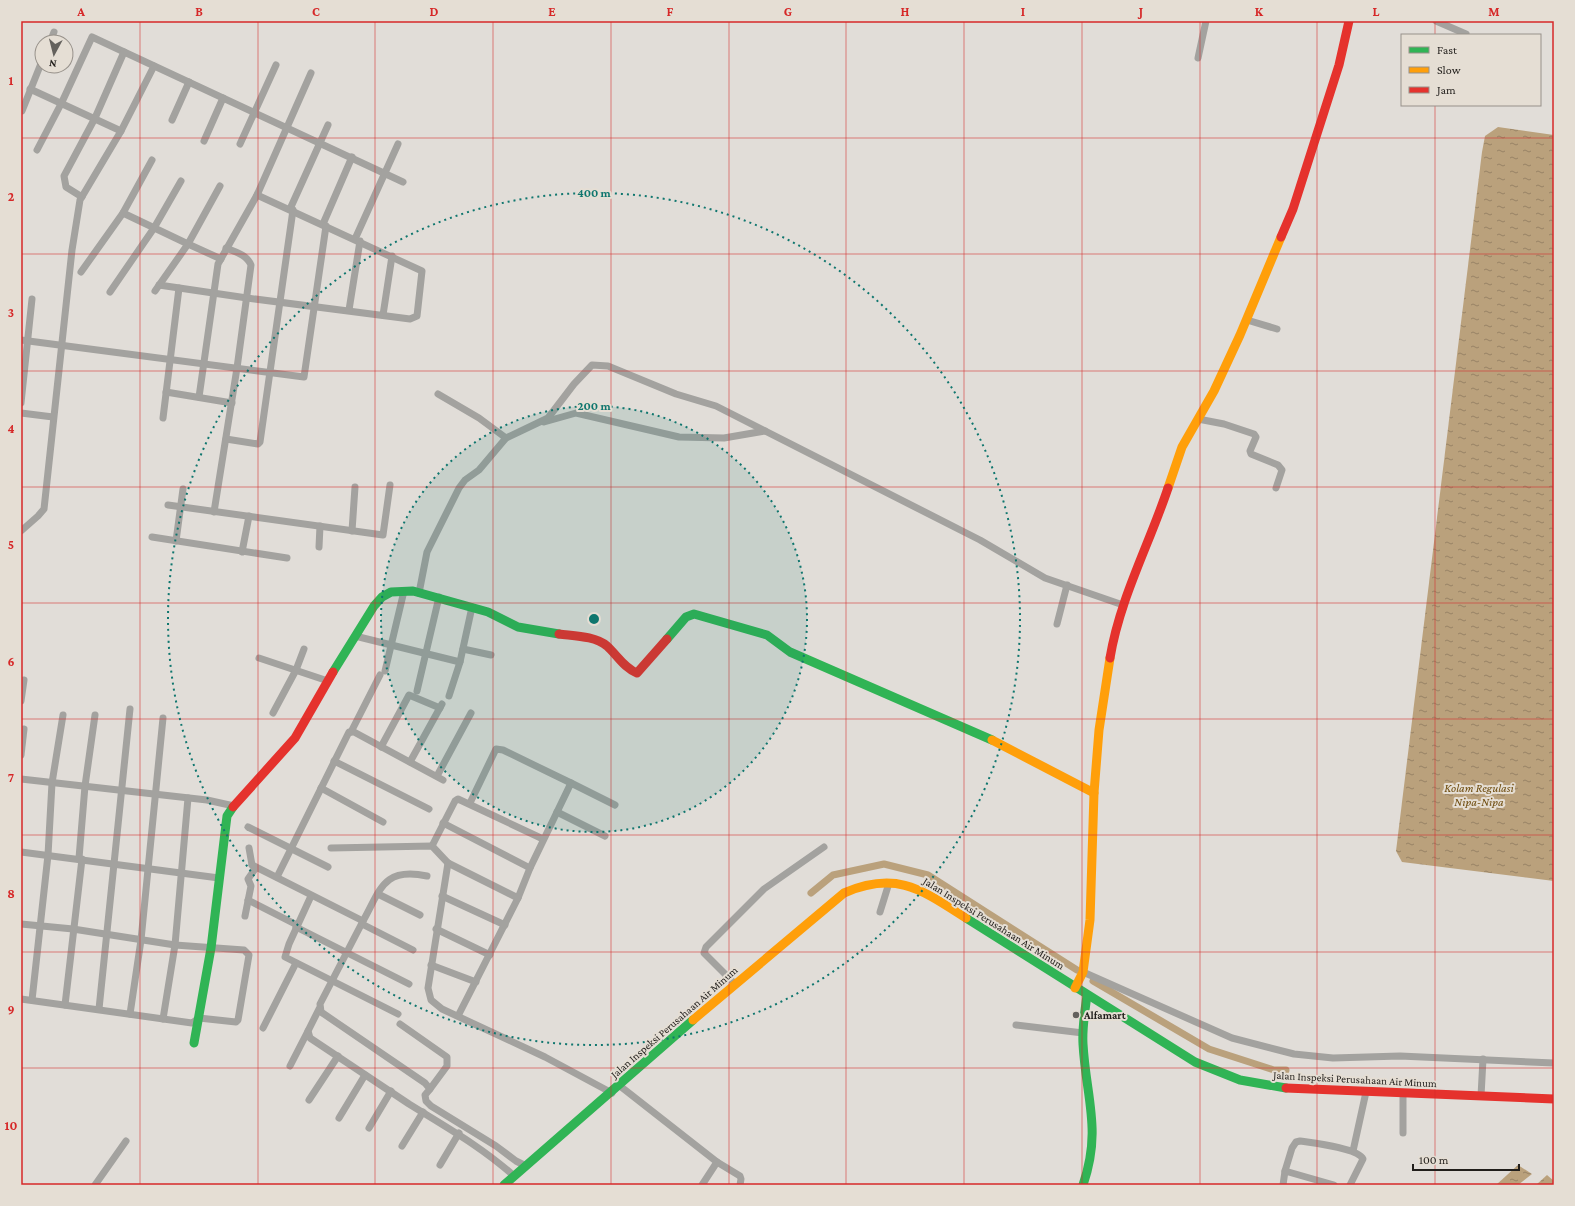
<svg xmlns="http://www.w3.org/2000/svg" width="1575" height="1206" font-family="'Crimson Pro',serif">
<style>
.water{fill:url(#water-ripples)}
.lines{fill:none;stroke-linecap:round;stroke-linejoin:round}
.canal{stroke:#baa17c;stroke-width:7}
.street{stroke:#a3a29f;stroke-width:7}
.fast{stroke:#30b455;stroke-width:9}
.slow{stroke:#ff9f0a;stroke-width:9}
.jam{stroke:#e5322d;stroke-width:9}
.grid{fill:none;stroke:#d62828;stroke-width:1;stroke-opacity:0.55}
.ring{fill:none;stroke:#0f766e;stroke-width:2;stroke-dasharray:2 4}
.poi-dot{fill:#64615d;stroke:#e5ded4;stroke-width:1.5}
.labels{text-anchor:middle;dominant-baseline:central;stroke-width:4;stroke-linejoin:round;paint-order:stroke}
.street-label{font-size:11px;fill:#211e1b;stroke:#e5ded4}
.poi-label{font-size:11px;font-weight:bold;fill:#211e1b;stroke:#e5ded4;text-anchor:start}
.water-label{font-size:12px;font-style:italic;fill:#6d4a0b;stroke:#e5ded4}
.centre{fill:#0f766e;stroke:#e5ded4;stroke-width:2}
.ring-label{font-size:12px;text-anchor:middle;font-weight:bold;fill:#0f766e;stroke:#e5ded4;stroke-width:4;stroke-linejoin:round;paint-order:stroke}
.neatline{fill:none;stroke:#d62828;stroke-width:1.5}
.grid-label{font-size:13px;text-anchor:middle;font-weight:bold;fill:#d62828}
</style>
<defs>
<pattern id="water-ripples" width="26" height="14" patternUnits="userSpaceOnUse"><rect width="26" height="14" fill="#baa17c"/><path d="M2 4q2-2 4 0t4 0M15 11q2-2 4 0t4 0" fill="none" stroke="#978365"/></pattern>
</defs>
<rect width="100%" height="100%" fill="#e1ddd8"/>
<g class="water">
<path d="M 1498,127 L 1554,135 L 1554,881 L 1402,862 L 1396,851 L 1482,152 L 1485,136 Z"/>
<path d="M 1518,1165 L 1532,1174 L 1518,1185 L 1496,1185 Z"/>
<path d="M 1547,1175 L 1554,1181 L 1554,1185 L 1536,1185 Z"/>
</g>
<g class="lines">
<g class="canal">
<path d="M 811,893 L 833,875 L 884,864 L 928,875 L 1077,970"/>
<path d="M 1093,981 L 1209,1049 L 1274,1070 L 1286,1070"/>
</g>
<g class="street">
<path d="M 1436,21 L 1466,34"/>
<path d="M 50,42 L 54,32"/>
<path d="M 1198,58 L 1206,21"/>
<path d="M 30,89 L 121,131"/>
<path d="M 22,111 L 42,61"/>
<path d="M 172,120 L 189,82"/>
<path d="M 204,141 L 223,98"/>
<path d="M 240,144 L 276,65"/>
<path d="M 37,150 L 62,102 L 92,37 L 403,182"/>
<path d="M 82,197 L 66,187 L 64,176 L 95,118 L 124,52"/>
<path d="M 290,209 L 328,125"/>
<path d="M 123,213 L 188,244 L 220,186"/>
<path d="M 323,224 L 352,157"/>
<path d="M 355,239 L 398,144"/>
<path d="M 81,272 L 123,213 L 152,160"/>
<path d="M 159,285 L 247,298 L 410,319 L 417,316 L 422,271 L 257,195"/>
<path d="M 155,291 L 188,244 L 221,259"/>
<path d="M 110,292 L 154,228 L 181,181"/>
<path d="M 349,310 L 360,241"/>
<path d="M 383,315 L 392,256"/>
<path d="M 1247,320 L 1277,329"/>
<path d="M 21,340 L 304,377 L 326,226"/>
<path d="M 166,392 L 232,403"/>
<path d="M 438,394 L 479,418 L 506,438"/>
<path d="M 199,397 L 218,264 L 257,195 L 311,73"/>
<path d="M 21,403 L 32,299"/>
<path d="M 21,413 L 53,417"/>
<path d="M 163,418 L 179,288"/>
<path d="M 1198,419 L 1224,424 L 1254,434 L 1256,437 L 1250,451 L 1251,454 L 1278,465 L 1282,470 L 1276,488"/>
<path d="M 544,422 L 576,413 L 679,437 L 724,438 L 765,431"/>
<path d="M 226,439 L 258,444 L 260,442 L 293,210"/>
<path d="M 168,505 L 383,535 L 390,485"/>
<path d="M 214,512 L 237,368 L 251,265 C 247,255 236,252 226,248"/>
<path d="M 21,531 L 38,516 L 44,509 L 72,250 L 80,200 L 121,131 L 154,66"/>
<path d="M 352,531 L 355,487"/>
<path d="M 152,537 L 287,558"/>
<path d="M 176,541 L 183,489"/>
<path d="M 319,547 L 320,526"/>
<path d="M 242,552 L 249,516"/>
<path d="M 419,593 L 427,552 L 459,488 L 465,480 L 479,470 L 506,438 L 548,418 L 574,384 L 592,365 L 608,366 L 676,394 L 716,406 L 980,540 L 1045,578 L 1123,605"/>
<path d="M 1057,624 L 1067,585"/>
<path d="M 355,636 L 460,662"/>
<path d="M 463,649 L 491,655"/>
<path d="M 259,658 L 328,681"/>
<path d="M 385,671 L 404,591"/>
<path d="M 417,691 L 439,597"/>
<path d="M 449,696 L 460,662 L 472,607"/>
<path d="M 21,701 L 24,680"/>
<path d="M 273,713 L 296,670 L 304,649"/>
<path d="M 351,732 L 380,675"/>
<path d="M 381,747 L 409,695 L 440,708"/>
<path d="M 21,755 L 24,729"/>
<path d="M 334,761 L 429,809"/>
<path d="M 410,762 L 442,704"/>
<path d="M 437,776 L 471,713"/>
<path d="M 21,779 L 207,800 L 234,806"/>
<path d="M 321,788 L 383,822"/>
<path d="M 470,803 L 496,749 L 503,750 L 571,783"/>
<path d="M 557,812 L 605,836"/>
<path d="M 443,823 L 530,868"/>
<path d="M 248,827 L 328,867"/>
<path d="M 432,846 L 455,801 L 458,799 L 543,839"/>
<path d="M 331,848 L 432,846 L 448,863 L 518,898 L 458,1016"/>
<path d="M 21,852 L 219,878"/>
<path d="M 79,858 L 85,786 L 95,715"/>
<path d="M 448,863 L 428,988 L 431,1000 L 442,1009 L 545,1057 L 612,1093"/>
<path d="M 252,865 L 363,921 L 320,1004 L 321,1012 L 425,1083 L 430,1089 L 425,1095 L 426,1101 L 431,1106 L 496,1146 L 516,1161 L 526,1166"/>
<path d="M 277,877 L 349,732 L 354,732 L 443,780"/>
<path d="M 378,894 L 420,915"/>
<path d="M 311,896 L 289,944 L 285,957 L 398,1014"/>
<path d="M 442,896 L 505,925"/>
<path d="M 518,898 L 530,868 L 571,783 L 615,805"/>
<path d="M 248,900 L 297,925"/>
<path d="M 880,912 L 889,883"/>
<path d="M 245,916 L 251,886 L 248,879 L 255,869 L 252,865 L 249,848"/>
<path d="M 363,921 C 381,889 383,867 427,876"/>
<path d="M 21,924 L 73,929 L 175,945 L 244,950 L 249,955 L 238,1020 L 236,1022 L 199,1018 L 192,1023 L 21,999"/>
<path d="M 362,924 L 413,950"/>
<path d="M 296,927 L 409,984"/>
<path d="M 436,929 L 490,955"/>
<path d="M 431,965 L 476,982"/>
<path d="M 1083,972 L 1232,1038 L 1294,1054 L 1333,1058 L 1400,1056 L 1554,1063"/>
<path d="M 735,984 L 704,953 L 706,947 L 764,889 L 824,847"/>
<path d="M 32,1000 L 48,855 L 52,783 L 63,715"/>
<path d="M 65,1005 L 82,859"/>
<path d="M 99,1009 L 130,709"/>
<path d="M 319,1009 L 308,1031 L 310,1038 C 343,1060 376,1082 409,1104 C 446,1127 482,1147 514,1176"/>
<path d="M 130,1014 L 141,940 L 163,718"/>
<path d="M 163,1019 L 175,945 L 188,798"/>
<path d="M 400,1024 L 447,1057 L 447,1066 L 430,1089"/>
<path d="M 1016,1025 L 1083,1033"/>
<path d="M 263,1028 L 296,963"/>
<path d="M 290,1066 L 308,1031"/>
<path d="M 620,1086 L 717,1162 L 740,1176 L 741,1179 L 740,1185"/>
<path d="M 1403,1094 L 1403,1133"/>
<path d="M 1481,1096 L 1483,1059"/>
<path d="M 309,1100 L 338,1056"/>
<path d="M 339,1118 L 365,1075"/>
<path d="M 369,1128 L 391,1091"/>
<path d="M 402,1146 L 423,1112"/>
<path d="M 1353,1151 L 1366,1092"/>
<path d="M 440,1165 L 459,1133"/>
<path d="M 1285,1171 L 1292,1148 L 1296,1142 L 1300,1141 C 1313,1143 1358,1148 1363,1159 L 1350,1185"/>
<path d="M 95,1185 L 126,1141"/>
<path d="M 702,1185 L 717,1162"/>
<path d="M 1283,1185 L 1285,1171 L 1334,1185"/>
</g>
<g class="fast">
<path d="M 667,639 L 686,617 L 694,614 L 767,635 L 790,652 L 992,740"/>
<path d="M 333,672 L 374,606 L 382,597 L 391,592 L 413,591 L 488,612 L 518,627 L 559,634"/>
<path d="M 966,918 L 1195,1062 L 1240,1080 L 1286,1088"/>
<path d="M 194,1043 L 211,948 L 227,816 L 233,807"/>
<path d="M 504,1185 L 693,1020"/>
<path d="M 1083,1185 C 1102,1130 1086,1098 1083,1044 C 1082,1027 1085,1011 1087,995"/>
</g>
<g class="slow">
<path d="M 1168,488 L 1182,447 L 1214,391 L 1240,335 L 1281,237"/>
<path d="M 992,740 L 1094,793"/>
<path d="M 1075,988 L 1083,972 L 1090,920 L 1094,793 L 1099,730 L 1110,658"/>
<path d="M 693,1020 L 844,893 C 897,870 922,890 966,918"/>
</g>
<g class="jam">
<path d="M 1281,237 L 1293,209 L 1339,65 L 1349,21"/>
<path d="M 559,634 C 574,636 595,636 607,646 C 617,655 624,668 637,673 L 667,639"/>
<path d="M 1110,658 C 1120,598 1149,545 1168,488"/>
<path d="M 233,807 L 295,738 L 333,672"/>
<path d="M 1286,1088 L 1554,1099"/>
</g>
</g>
<path class="grid" d="M 140,21 L 140,1185M 258,21 L 258,1185M 375,21 L 375,1185M 493,21 L 493,1185M 611,21 L 611,1185M 729,21 L 729,1185M 846,21 L 846,1185M 964,21 L 964,1185M 1082,21 L 1082,1185M 1200,21 L 1200,1185M 1317,21 L 1317,1185M 1435,21 L 1435,35M 1435,105 L 1435,1185M 21,138 L 1554,138M 21,254 L 1554,254M 21,371 L 1554,371M 21,487 L 1554,487M 21,603 L 1554,603M 21,719 L 1554,719M 21,835 L 1554,835M 21,952 L 1554,952M 21,1068 L 1554,1068"/>
<circle cx="594" cy="619" r="213" fill="#0f766e" fill-opacity=".12"/>
<g class="ring">
<circle cx="594" cy="619" r="213"/>
<circle cx="594" cy="619" r="426"/>
</g>
<circle class="poi-dot" cx="1076" cy="1015" r="4"/>
<g class="labels">
<g class="street-label">
<text transform="translate(994 923) rotate(32)">Jalan Inspeksi Perusahaan Air Minum</text>
<text transform="translate(674 1022) rotate(-41)">Jalan Inspeksi Perusahaan Air Minum</text>
<text transform="translate(1355 1079) rotate(3)">Jalan Inspeksi Perusahaan Air Minum</text>
</g>
<g class="poi-label">
<text x="1084" y="1015">Alfamart</text>
</g>
<g class="water-label">
<text x="1479" y="788">Kolam Regulasi<tspan x="1479" dy="14">Nipa-Nipa</tspan></text>
</g>
</g>
<circle cx="594" cy="619" r="6" class="centre"/>
<g class="ring-label">
<text x="594" y="197">400 m</text>
<text x="594" y="410">200 m</text>
</g>
<rect width="1575" height="1206" fill="none" stroke="#e5ded4" stroke-width="44"/>
<rect x="1401" y="34" width="140" height="72" fill="#e5ded4" stroke="#97918a"/>
<rect x="1409" y="47" width="20" height="6" fill="#30b455" stroke="#97918a"/>
<text x="1437" y="54" font-size="12" fill="#211e1b">Fast</text>
<rect x="1409" y="67" width="20" height="6" fill="#ff9f0a" stroke="#97918a"/>
<text x="1437" y="74" font-size="12" fill="#211e1b">Slow</text>
<rect x="1409" y="87" width="20" height="6" fill="#e5322d" stroke="#97918a"/>
<text x="1437" y="94" font-size="12" fill="#211e1b">Jam</text>
<g transform="translate(54 54) rotate(187)"><circle r="19" fill="#e5ded4" stroke="#97918a"/>
<path d="M0-3L7 15L0 10L-7 15Z" fill="#64615d"/>
<text y="-6" font-size="11" font-weight="bold" text-anchor="middle" fill="#211e1b">N</text>
</g>
<path d="M1413 1164v6h106v-6" fill="none" stroke="#211e1b" stroke-width="2"/>
<text x="1419" y="1164" font-size="12" fill="#211e1b" stroke="#e5ded4" stroke-width="3" paint-order="stroke">100 m</text>
<rect x="22" y="22" width="1531" height="1162" class="neatline"/>
<g class="grid-label">
<text x="81" y="16">A</text>
<text x="199" y="16">B</text>
<text x="316" y="16">C</text>
<text x="434" y="16">D</text>
<text x="552" y="16">E</text>
<text x="670" y="16">F</text>
<text x="788" y="16">G</text>
<text x="905" y="16">H</text>
<text x="1023" y="16">I</text>
<text x="1141" y="16">J</text>
<text x="1259" y="16">K</text>
<text x="1376" y="16">L</text>
<text x="1494" y="16">M</text>
<text x="11" y="85">1</text>
<text x="11" y="201">2</text>
<text x="11" y="317">3</text>
<text x="11" y="433">4</text>
<text x="11" y="549">5</text>
<text x="11" y="666">6</text>
<text x="11" y="782">7</text>
<text x="11" y="898">8</text>
<text x="11" y="1014">9</text>
<text x="11" y="1130">10</text>
</g>
</svg>
